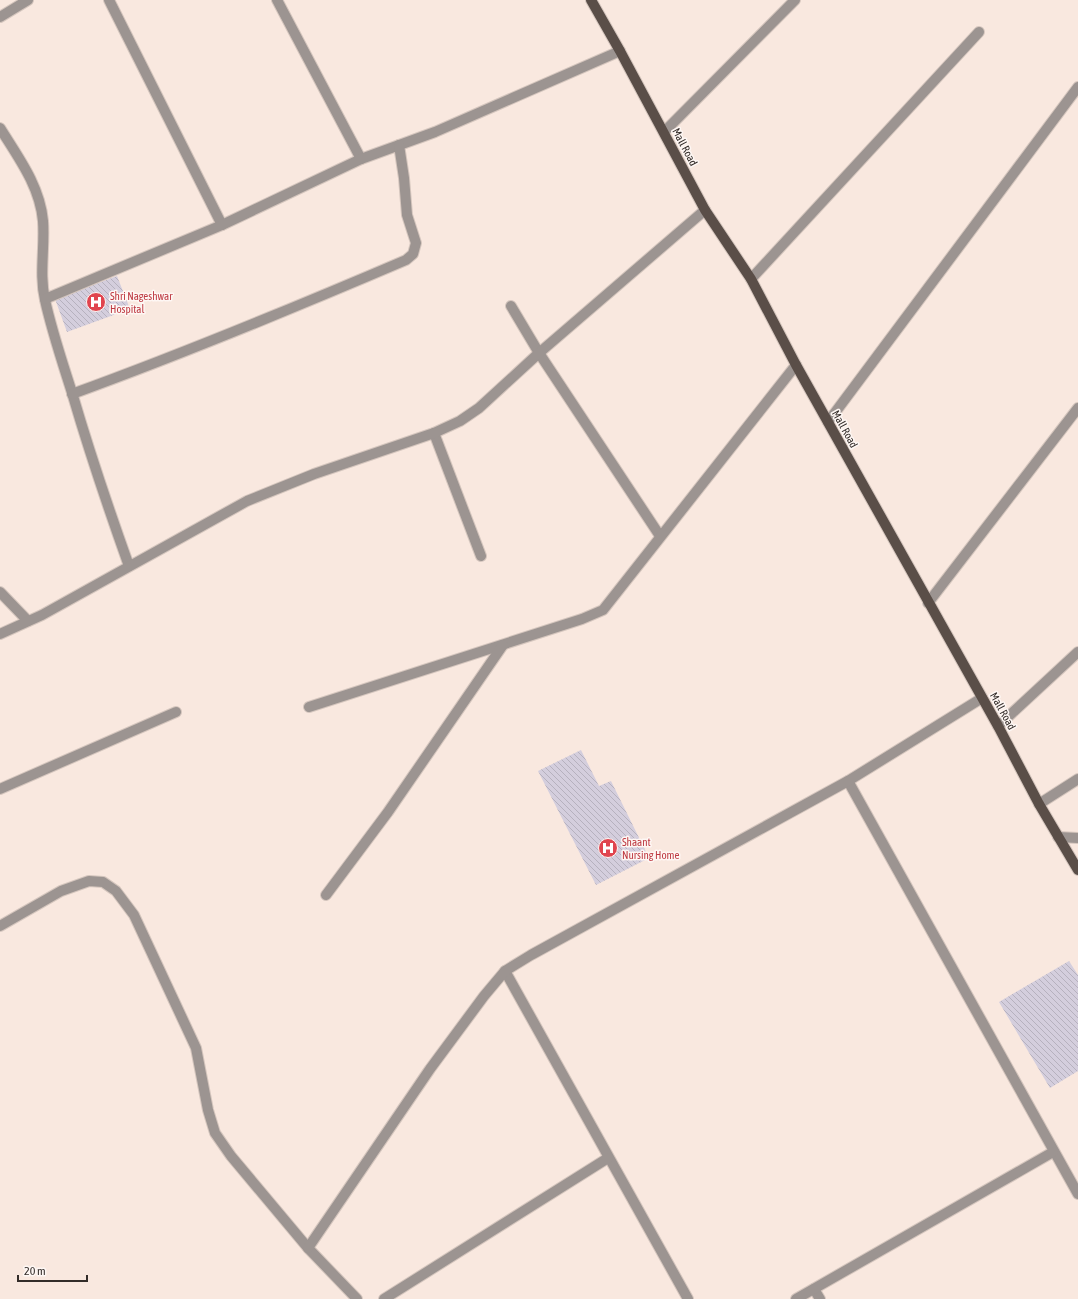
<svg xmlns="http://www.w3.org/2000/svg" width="1078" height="1299" font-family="'Asap Condensed',sans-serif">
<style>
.building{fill:url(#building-back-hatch)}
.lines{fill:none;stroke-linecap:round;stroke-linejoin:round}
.minor-casing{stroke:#d5c6be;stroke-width:12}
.primary-casing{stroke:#d5c6be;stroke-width:12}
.minor{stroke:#9c9491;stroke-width:10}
.primary{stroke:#5a4e48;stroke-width:10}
.labels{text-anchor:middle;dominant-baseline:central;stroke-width:3;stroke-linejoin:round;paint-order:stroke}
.street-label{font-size:11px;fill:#332c29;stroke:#fef7f4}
.health-label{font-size:11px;fill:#be3a42;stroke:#fef7f4;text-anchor:start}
</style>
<defs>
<pattern id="building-back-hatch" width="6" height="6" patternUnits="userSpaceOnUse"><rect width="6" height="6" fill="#d4cedd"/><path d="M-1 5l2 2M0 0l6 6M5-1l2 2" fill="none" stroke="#b6b1be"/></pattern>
</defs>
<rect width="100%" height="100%" fill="#f9e8df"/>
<g class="building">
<path d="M 117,276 L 130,309 L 67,332 L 55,299 Z"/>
<path d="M 581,750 L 599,786 L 611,781 L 649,858 L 596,885 L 538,771 Z"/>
<path d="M 1069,961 L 1078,975 L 1078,1071 L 1050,1088 L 999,1002 Z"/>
</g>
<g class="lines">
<g class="minor-casing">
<g id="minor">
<path d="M 109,0 L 222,225"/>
<path d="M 277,0 L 361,159"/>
<path d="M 0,17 L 28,0"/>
<path d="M 0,128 C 18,157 40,186 43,221 C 45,248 39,274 45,300 C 52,332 63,364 73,396 C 90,454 109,510 129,566"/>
<path d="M 664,132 L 795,0"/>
<path d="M 751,279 L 979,32"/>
<path d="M 45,299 L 222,225 L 361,159 L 435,132 L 620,51"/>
<path d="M 511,306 L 539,353 L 660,536"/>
<path d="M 72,394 C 185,353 296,307 406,260 L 413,254 L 416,243 L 407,215 L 404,178 L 399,145"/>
<path d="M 828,422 L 1078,87"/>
<path d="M 434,433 L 481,556"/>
<path d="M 0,592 L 28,621"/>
<path d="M 928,603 L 1078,408"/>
<path d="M 0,634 L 42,615 L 247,501 L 314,474 L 434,433 L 460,421 L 479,408 L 539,353 L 705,210"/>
<path d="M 309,707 L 582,619 L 603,610 L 796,365"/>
<path d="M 998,726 L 1078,652"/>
<path d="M 848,781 L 1078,1194"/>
<path d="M 0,789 L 176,712"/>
<path d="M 1039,804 L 1078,779"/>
<path d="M 1058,837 L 1078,838"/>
<path d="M 326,895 L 388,812 L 503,645"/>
<path d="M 0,926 L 61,891 L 89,881 L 103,882 L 116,891 L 134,915 L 196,1048 L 208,1110 L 215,1133 L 231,1156 L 308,1248 L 357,1299"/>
<path d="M 505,971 L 688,1299"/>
<path d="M 308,1248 L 430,1069 L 484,996 L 505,971 L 531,955 L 848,781 L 982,698"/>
<path d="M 814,1289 L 820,1299"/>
<path d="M 384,1299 L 608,1158"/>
<path d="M 796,1299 L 1053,1152"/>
</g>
</g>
<g class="primary-casing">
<path id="primary" d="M 591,0 L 620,51 L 705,210 L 751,279 L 796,365 L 998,726 L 1039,804 L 1078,870"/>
</g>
<use href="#minor" class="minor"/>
<use href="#primary" class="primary"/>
</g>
<defs>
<g id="hospital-disc" transform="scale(1)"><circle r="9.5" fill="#e0444e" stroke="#fef7f4"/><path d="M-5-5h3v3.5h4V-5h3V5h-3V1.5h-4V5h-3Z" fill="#fff"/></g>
</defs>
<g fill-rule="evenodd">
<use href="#hospital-disc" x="96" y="302"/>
<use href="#hospital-disc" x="608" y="848"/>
</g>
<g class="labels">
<g class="street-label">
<text transform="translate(685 147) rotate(62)">Mall Road</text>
<text transform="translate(845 429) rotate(61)">Mall Road</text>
<text transform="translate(1003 711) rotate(61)">Mall Road</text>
</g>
<g class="health-label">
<text x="110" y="296">Shri Nageshwar<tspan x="110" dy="13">Hospital</tspan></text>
<text x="622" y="842">Shaant<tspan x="622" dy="13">Nursing Home</tspan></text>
</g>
</g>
<path d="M18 1275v6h69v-6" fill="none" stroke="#332c29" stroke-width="2"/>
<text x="24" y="1275" font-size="12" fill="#332c29" stroke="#fef7f4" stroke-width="3" paint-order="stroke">20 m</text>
</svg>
